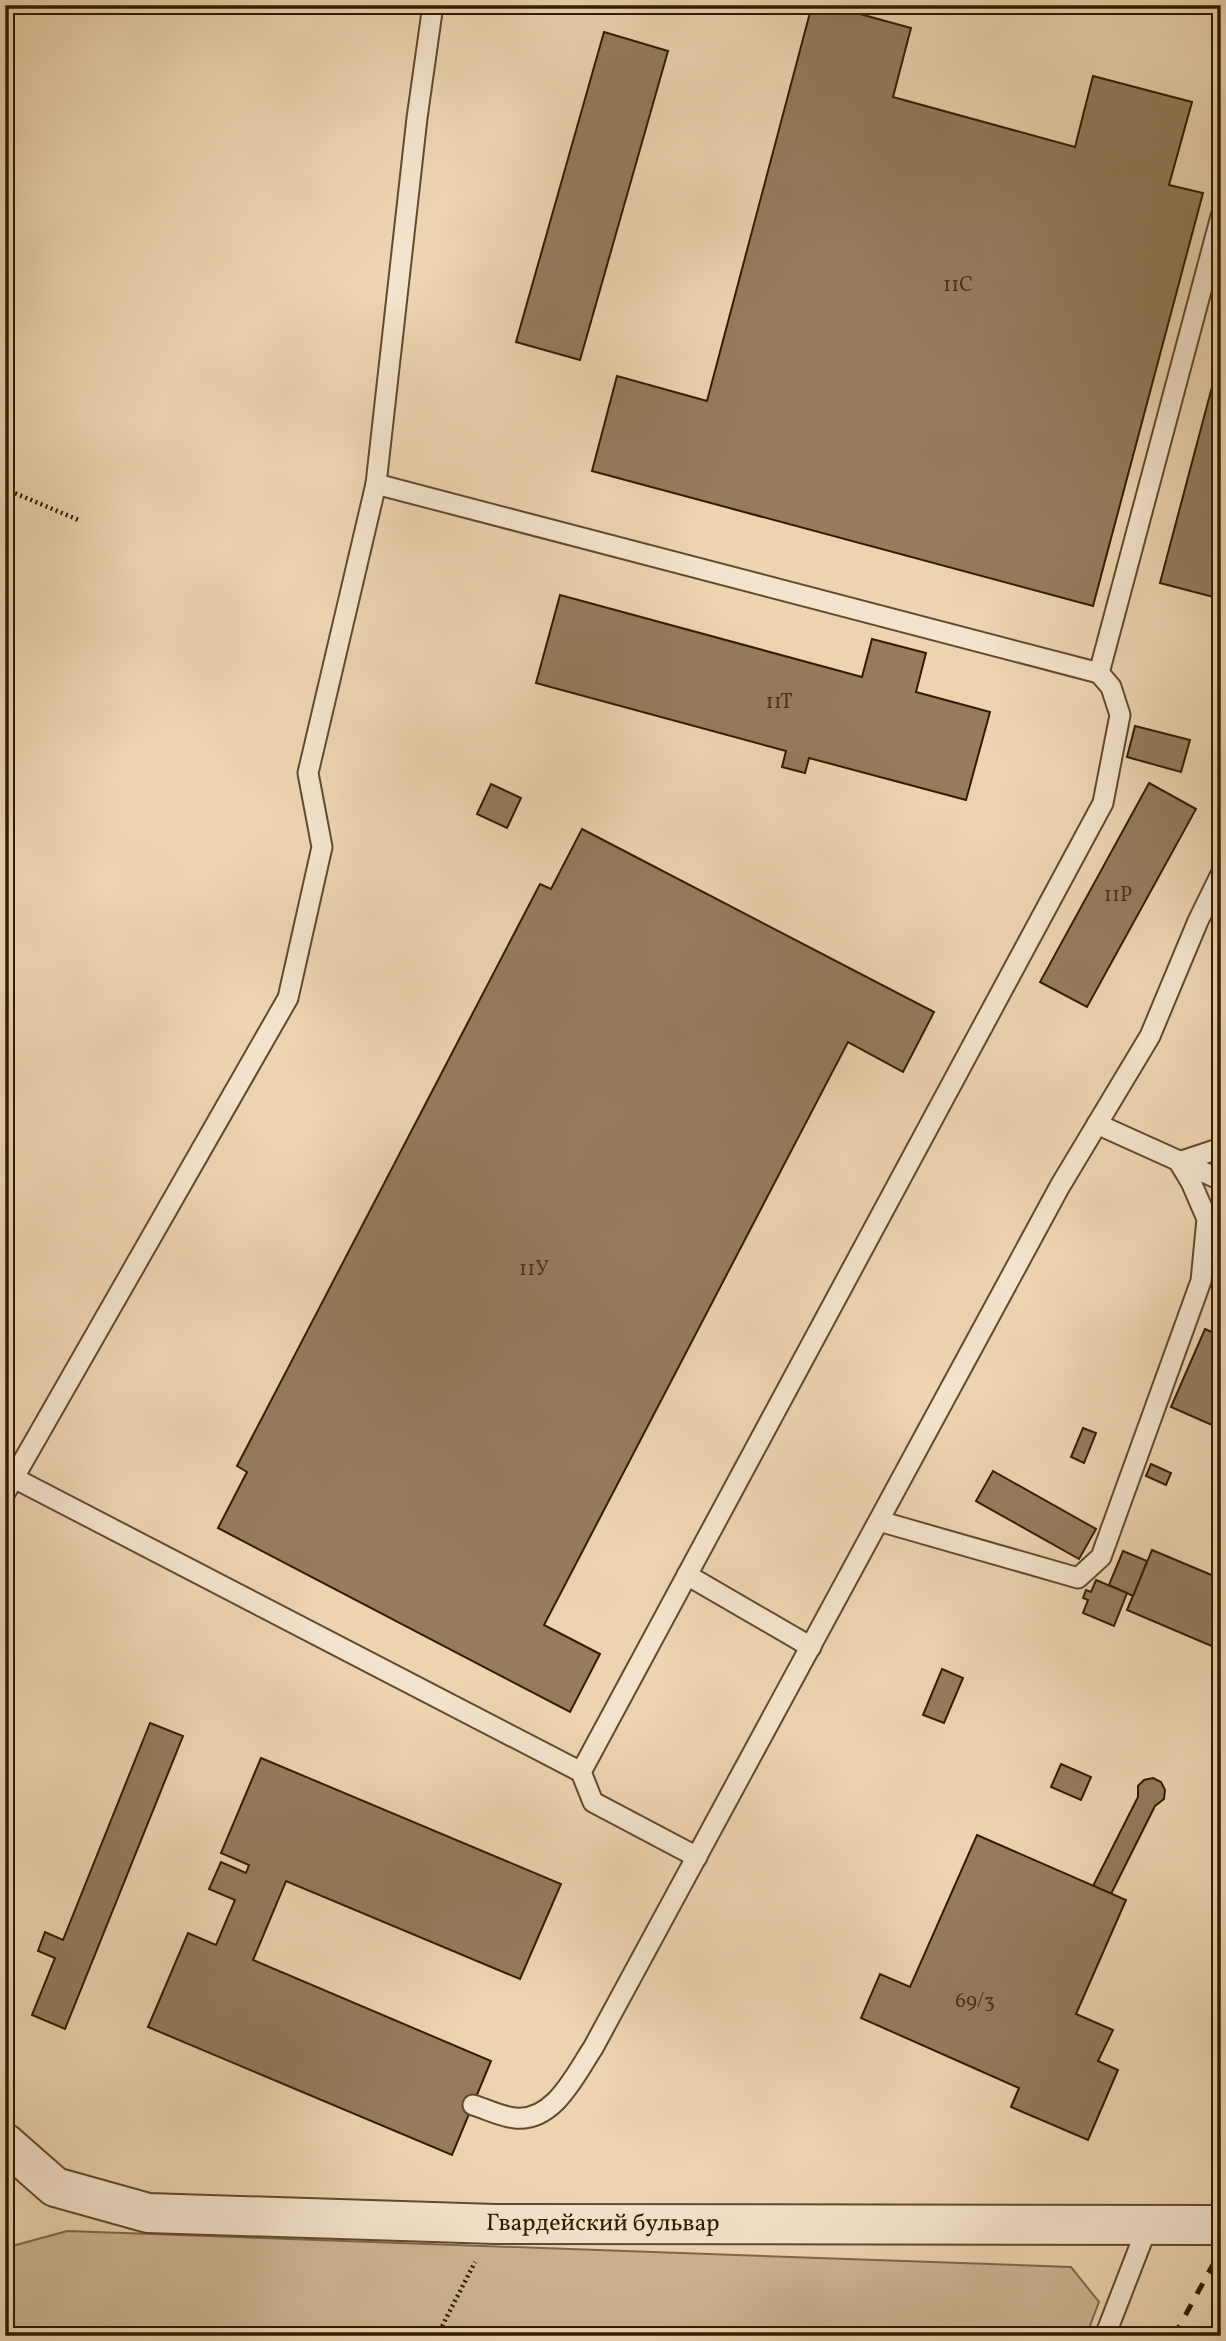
<svg xmlns="http://www.w3.org/2000/svg" width="1226" height="2341" font-family="Vollkorn,serif">
<style>
.green{fill:#cdb592;stroke:#80684a;stroke-width:2}
.building{fill:#947c5c;stroke:#331c01;stroke-width:2}
.lines{fill:none;stroke-linecap:round;stroke-linejoin:round}
.service-casing{stroke:#624a2d;stroke-width:23}
.minor-casing{stroke:#624a2d;stroke-width:42}
.path{stroke:#331c01;stroke-width:4.5;stroke-dasharray:2 3.5;stroke-linecap:butt}
.service{stroke:#f3e3cc;stroke-width:19}
.minor{stroke:#f3e3cc;stroke-width:38}
.rail{stroke:#331c01;stroke-width:5;stroke-dasharray:12 12;stroke-linecap:butt}
.labels{text-anchor:middle;dominant-baseline:central;stroke-width:6;stroke-linejoin:round;paint-order:stroke}
.number-label{font-size:21px;fill:#4b3418}
.street-label{font-size:24px;fill:#331c01;stroke:#f3e3cc}
</style>
<rect width="100%" height="100%" fill="#edd4b0"/>
<filter id="stains"><feTurbulence type="fractalNoise" baseFrequency=".00286" numOctaves="4"/><feColorMatrix values="0 0 0 0 .2 0 0 0 0 .09 0 0 0 0 .02 0 0 0 .5 -.17"/></filter>
<radialGradient id="worn" r=".72"><stop offset=".6" stop-color="#630" stop-opacity="0"/><stop offset="1" stop-color="#630" stop-opacity=".3"/></radialGradient>
<path class="green" d="M 67,2231 L 1071,2267 L 1099,2302 L 1086,2336 L 5,2336 L 5,2248 Z"/>
<g class="building">
<path d="M 812,5 L 827,5 L 911,28 L 893,97 L 1075,147 L 1093,76 L 1192,102 L 1169,185 L 1203,193 L 1093,606 L 592,471 L 617,376 L 707,401 Z"/>
<path d="M 604,32 L 668,51 L 580,360 L 516,342 Z"/>
<path d="M 1221,353 L 1221,599 L 1160,583 Z"/>
<path d="M 560,595 L 862,677 L 872,639 L 926,653 L 916,692 L 990,712 L 966,800 L 809,758 L 805,773 L 782,767 L 786,751 L 536,683 Z"/>
<path d="M 1135,726 L 1190,740 L 1181,772 L 1127,757 Z"/>
<path d="M 1149,783 L 1196,809 L 1087,1007 L 1040,982 Z"/>
<path d="M 491,784 L 521,798 L 507,828 L 477,814 Z"/>
<path d="M 582,829 L 934,1012 L 903,1072 L 848,1042 L 544,1625 L 600,1654 L 570,1712 L 218,1528 L 247,1472 L 237,1466 L 540,884 L 551,889 Z"/>
<path d="M 1205,1329 L 1221,1336 L 1221,1429 L 1171,1407 Z"/>
<path d="M 1083,1428 L 1096,1433 L 1084,1463 L 1071,1457 Z"/>
<path d="M 1151,1464 L 1171,1473 L 1166,1485 L 1146,1476 Z"/>
<path d="M 993,1471 L 1096,1529 L 1079,1559 L 976,1501 Z"/>
<path d="M 1152,1550 L 1221,1579 L 1221,1650 L 1127,1610 Z"/>
<path d="M 1123,1551 L 1147,1561 L 1133,1596 L 1109,1585 Z"/>
<path d="M 1096,1580 L 1127,1593 L 1114,1626 L 1083,1613 L 1088,1600 L 1083,1598 L 1086,1590 L 1091,1592 Z"/>
<path d="M 942,1669 L 963,1678 L 944,1723 L 923,1715 Z"/>
<path d="M 150,1723 L 183,1736 L 65,2029 L 32,2015 L 55,1958 L 38,1951 L 45,1932 L 63,1940 Z"/>
<path d="M 261,1758 L 561,1884 L 520,1979 L 286,1881 L 253,1960 L 491,2061 L 452,2155 L 148,2027 L 188,1933 L 216,1945 L 235,1900 L 209,1889 L 221,1862 L 246,1873 L 249,1865 L 221,1853 Z"/>
<path d="M 1061,1764 L 1091,1777 L 1081,1800 L 1051,1787 Z"/>
<path d="M 1153,1778 L 1161,1782 L 1165,1790 L 1164,1799 L 1155,1806 L 1111,1894 L 1093,1886 L 1138,1797 L 1138,1786 L 1144,1780 Z"/>
<path d="M 977,1835 L 1126,1900 L 1076,2014 L 1113,2030 L 1098,2061 L 1118,2070 L 1088,2140 L 1011,2107 L 1019,2088 L 861,2018 L 880,1974 L 910,1987 Z"/>
</g>
<g class="lines">
<g class="service-casing">
<g id="service">
<path d="M 376,484 L 1099,673 L 1221,216"/>
<path d="M 1097,1124 L 1221,1180"/>
<path d="M 14,1478 L 581,1772 L 593,1802 L 697,1857"/>
<path d="M 5,1493 L 288,998 L 322,847 L 308,773 L 376,484 L 417,118 L 433,5"/>
<path d="M 879,1521 L 1078,1578 L 1101,1557 L 1201,1281 L 1207,1219 L 1191,1182 L 1179,1162 L 1221,1148"/>
<path d="M 687,1575 L 811,1647"/>
<path d="M 581,1772 L 1103,803 L 1120,715 L 1111,687 L 1099,673"/>
<path d="M 473,2105 C 486,2109 502,2117 515,2118 C 554,2122 575,2075 593,2048 L 1060,1186 L 1150,1036 L 1198,921 L 1221,874"/>
<path d="M 1105,2336 L 1148,2225"/>
</g>
</g>
<g class="minor-casing">
<g id="minor">
<path id="s1" d="M 5,2143 L 55,2187 L 148,2213 L 495,2224 L 1221,2225"/>
</g>
</g>
<g class="path">
<path d="M 5,489 L 81,521"/>
<path d="M 437,2336 L 475,2262"/>
</g>
<use href="#service" class="service"/>
<use href="#minor" class="minor"/>
<path class="rail" d="M 1174,2336 L 1221,2250"/>
</g>
<g class="labels">
<g class="number-label">
<text x="958" y="285">11С</text>
<text x="779" y="702">11Т</text>
<text x="1118" y="895">11Р</text>
<text x="534" y="1269">11У</text>
<text x="975" y="2001">69/3</text>
</g>
<g class="street-label">
<text stroke="none"><textPath href="#s1" startOffset="618">Гвардейский бульвар</textPath></text>
</g>
</g>
<rect width="1226" height="2341" fill="none" stroke="#edd4b0" stroke-width="28"/>
<rect x="7" y="7" width="1212" height="2327" fill="none" stroke="#331c01" stroke-width="3.5"/>
<rect x="14" y="14" width="1198" height="2313" fill="none" stroke="#331c01" stroke-width="2"/>
<rect width="100%" height="100%" filter="url(#stains)"/>
<rect width="100%" height="100%" fill="url(#worn)"/>
</svg>
